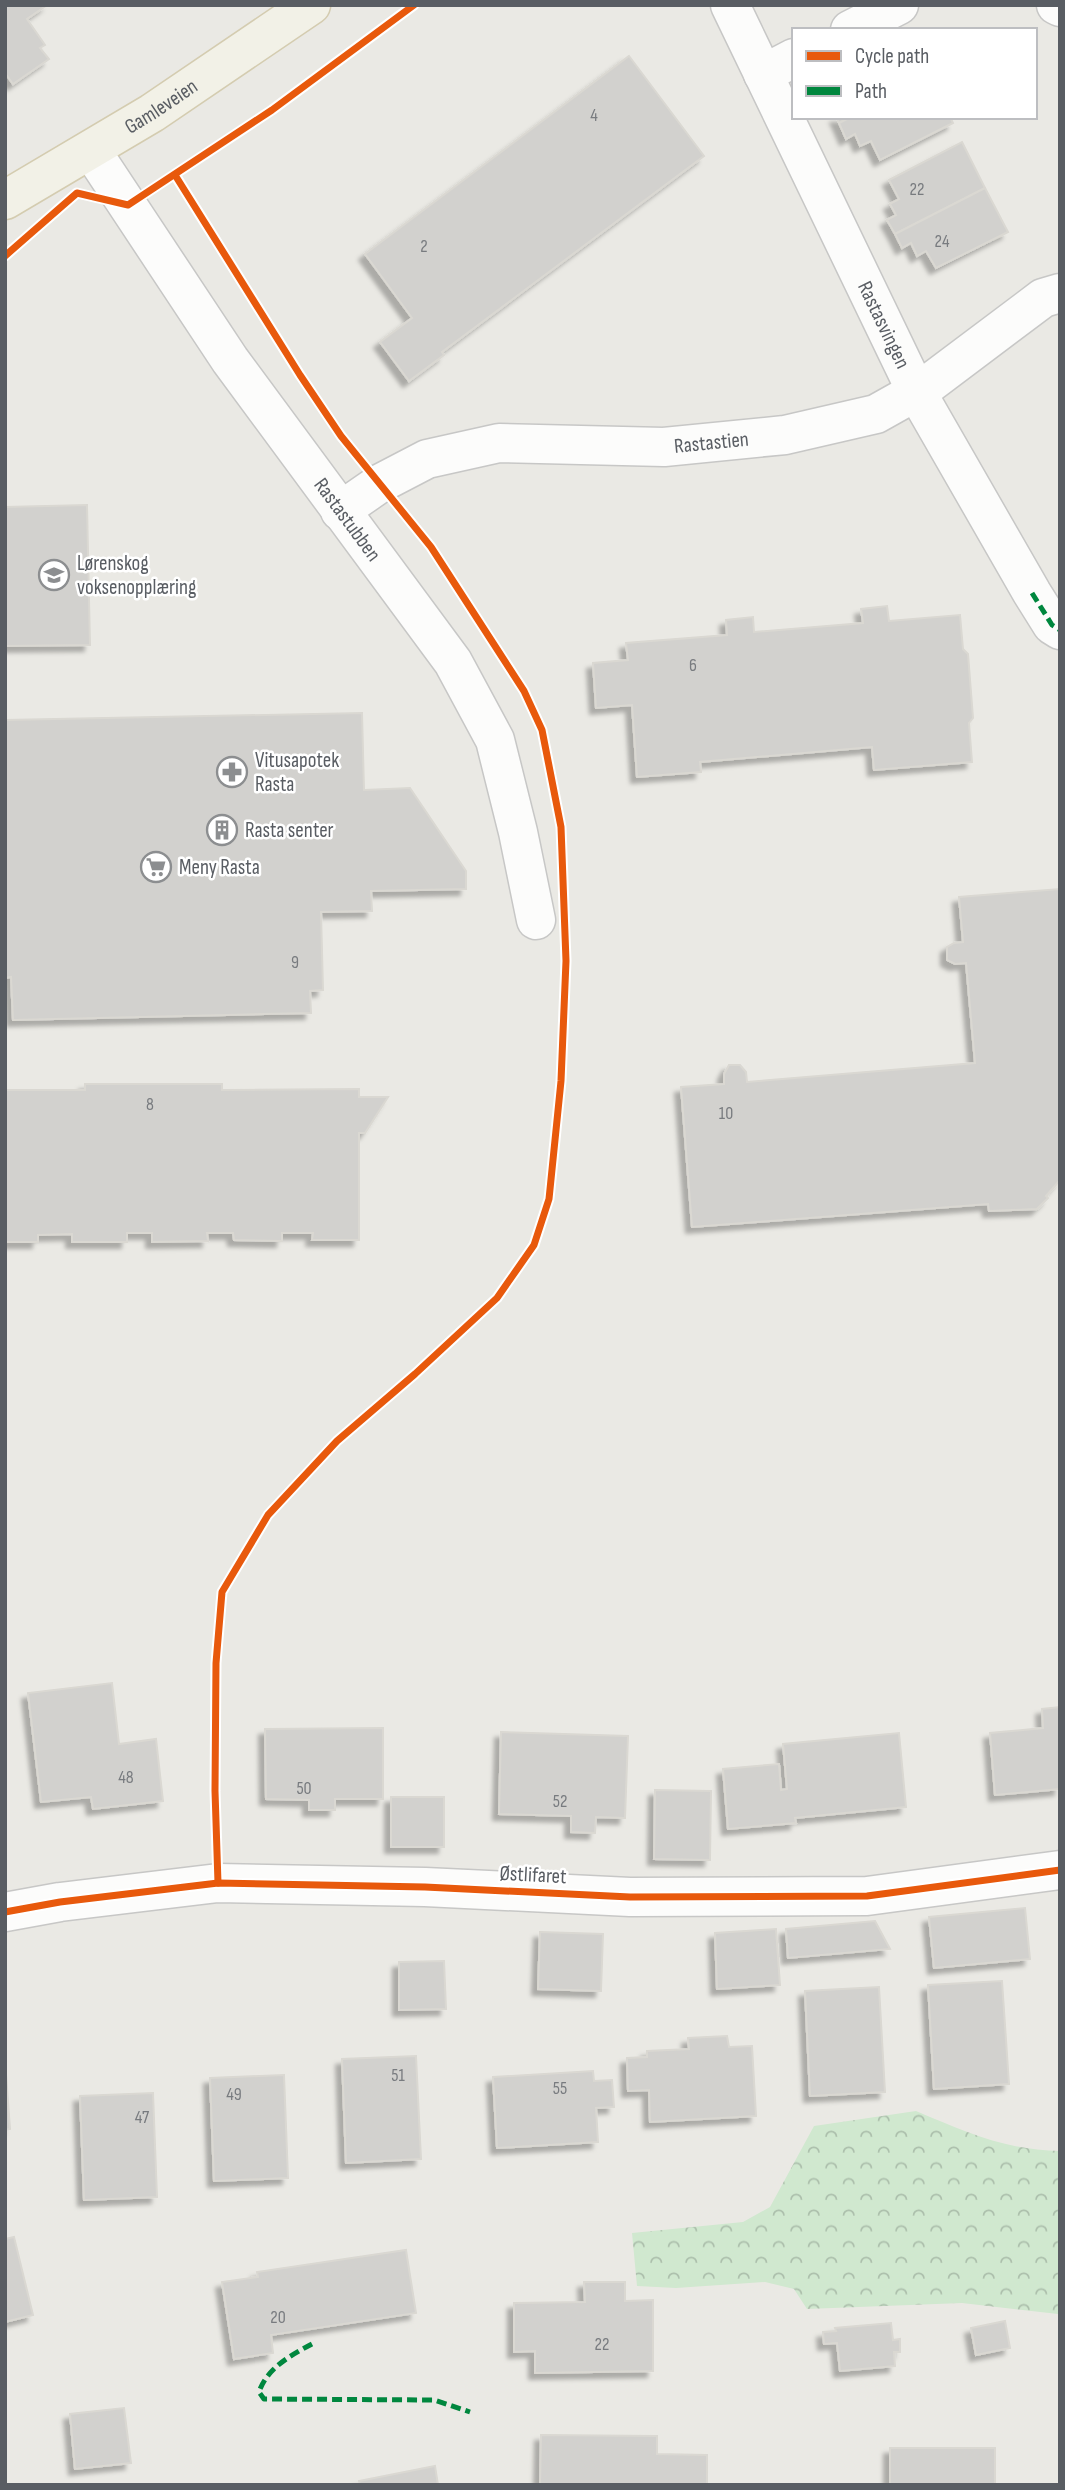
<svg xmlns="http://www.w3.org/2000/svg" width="1065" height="2490" font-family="'Sofia Sans Condensed',sans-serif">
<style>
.forest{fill:url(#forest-crowns)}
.building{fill:#d2d1ce;stroke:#dad8d2;stroke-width:2;filter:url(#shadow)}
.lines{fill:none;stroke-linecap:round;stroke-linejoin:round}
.minor-casing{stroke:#c7c7c6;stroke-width:41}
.major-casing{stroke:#d4ccb0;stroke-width:41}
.minor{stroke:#fcfcfb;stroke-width:38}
.major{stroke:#f2f1e7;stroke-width:38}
.quiet{stroke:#00873e;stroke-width:5;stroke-dasharray:10 5;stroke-linecap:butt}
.cycleway-casing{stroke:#fff;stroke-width:11}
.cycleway{stroke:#e8590c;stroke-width:7}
.labels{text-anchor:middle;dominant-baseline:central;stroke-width:5;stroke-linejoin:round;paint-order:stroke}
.number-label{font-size:18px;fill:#787b7f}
.street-label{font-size:21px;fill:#595d63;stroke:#fff}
.poi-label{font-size:21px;fill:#595d63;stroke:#fff;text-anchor:start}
</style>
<defs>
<pattern id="forest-crowns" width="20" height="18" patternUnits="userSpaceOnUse" patternTransform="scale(1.75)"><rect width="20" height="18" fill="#d0e8cf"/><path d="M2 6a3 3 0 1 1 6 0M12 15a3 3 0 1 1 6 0" fill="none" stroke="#acbfac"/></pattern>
<filter id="shadow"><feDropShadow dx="-6" dy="6" stdDeviation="2" flood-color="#0004"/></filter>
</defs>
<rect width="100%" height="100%" fill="#eae9e4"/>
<path class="forest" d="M 916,2111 C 966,2132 1005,2150 1060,2151 L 1058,2314 L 962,2303 L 807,2309 L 794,2289 L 765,2282 L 676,2288 L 637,2286 L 632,2233 L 743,2222 L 770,2207 L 814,2126 Z"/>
<g class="building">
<path d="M 5,5 L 47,5 L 27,19 L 45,45 L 40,48 L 49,59 L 13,84 L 5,73 Z"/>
<path d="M 629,56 L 704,156 L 442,352 L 444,355 L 409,381 L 380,342 L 412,318 L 365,254 Z"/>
<path d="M 836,117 L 851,117 L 839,123 Z"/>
<path d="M 851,117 L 950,117 L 953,123 L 880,160 L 871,141 L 860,146 L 855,134 L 846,139 L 839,123 Z"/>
<path d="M 962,142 L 985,188 L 895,234 L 887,220 L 896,215 L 890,204 L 899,199 L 889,180 Z"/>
<path d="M 985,188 L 1008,232 L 936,268 L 926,251 L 917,256 L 911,243 L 902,248 L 895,234 Z"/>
<path d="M 87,505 L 90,645 L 5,646 L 5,507 Z"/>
<path d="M 887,606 L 889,621 L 960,615 L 963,649 L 968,654 L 973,718 L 969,723 L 972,762 L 874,770 L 872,747 L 700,762 L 701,772 L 637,777 L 632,705 L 596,708 L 593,663 L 628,660 L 626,643 L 727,635 L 726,620 L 753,617 L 754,632 L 863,623 L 861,609 Z"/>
<path d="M 362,713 L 364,790 L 410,788 L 466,871 L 466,889 L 371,891 L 372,911 L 321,912 L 323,990 L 310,991 L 311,1013 L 13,1020 L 11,977 L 5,978 L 5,720 Z"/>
<path d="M 1060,889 L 1060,1180 L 1046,1196 L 1048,1198 L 1037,1209 L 989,1211 L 988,1204 L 692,1227 L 681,1087 L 724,1084 L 724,1074 L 729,1065 L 740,1065 L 746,1072 L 747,1082 L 975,1063 L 966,963 L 955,964 L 947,960 L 947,947 L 954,943 L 963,942 L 959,897 Z"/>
<path d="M 85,1084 L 222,1084 L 222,1090 L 359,1089 L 359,1097 L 388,1097 L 365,1133 L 359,1133 L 359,1240 L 312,1240 L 313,1233 L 282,1233 L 282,1241 L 234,1240 L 233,1233 L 207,1233 L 208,1241 L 152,1242 L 152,1233 L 127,1233 L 127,1242 L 72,1242 L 72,1234 L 38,1235 L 38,1242 L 5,1242 L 5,1090 L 85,1090 Z"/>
<path d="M 112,1683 L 119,1744 L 156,1739 L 163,1801 L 93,1809 L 91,1797 L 41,1802 L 28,1693 Z"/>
<path d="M 1060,1707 L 1060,1789 L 995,1795 L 990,1733 L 1043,1728 L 1042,1709 Z"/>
<path d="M 383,1728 L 383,1799 L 335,1799 L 335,1810 L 309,1810 L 309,1800 L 266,1799 L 265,1729 Z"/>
<path d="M 501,1732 L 628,1736 L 625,1818 L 596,1817 L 595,1833 L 571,1832 L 571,1816 L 499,1814 Z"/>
<path d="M 899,1733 L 906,1807 L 795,1818 L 796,1823 L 728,1829 L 723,1769 L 779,1764 L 781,1790 L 787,1789 L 783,1744 Z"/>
<path d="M 655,1790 L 711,1791 L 710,1860 L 654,1859 Z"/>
<rect x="391" y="1797" width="53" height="50"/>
<path d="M 1025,1908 L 1030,1959 L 934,1968 L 929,1917 Z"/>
<path d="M 875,1921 L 890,1949 L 788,1958 L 786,1929 Z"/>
<path d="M 776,1929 L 780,1985 L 717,1989 L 715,1933 Z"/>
<path d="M 540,1932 L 603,1934 L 601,1991 L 538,1989 Z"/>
<path d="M 444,1961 L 446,2009 L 399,2010 L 399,1962 Z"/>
<path d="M 1002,1981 L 1009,2084 L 934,2089 L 928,1985 Z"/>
<path d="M 879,1987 L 885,2092 L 810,2096 L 805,1991 Z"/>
<path d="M 727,2036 L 729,2047 L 752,2046 L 756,2116 L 650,2122 L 649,2090 L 628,2091 L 627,2058 L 647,2057 L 647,2051 L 689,2049 L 688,2038 Z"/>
<path d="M 416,2056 L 421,2159 L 346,2163 L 342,2059 Z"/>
<path d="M 5,2060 L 10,2129 L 5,2130 Z"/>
<path d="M 593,2071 L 594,2081 L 612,2080 L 614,2107 L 596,2108 L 598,2142 L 497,2148 L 493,2077 Z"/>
<path d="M 284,2075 L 288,2178 L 214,2181 L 210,2078 Z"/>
<path d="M 153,2093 L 157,2197 L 84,2200 L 80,2096 Z"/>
<path d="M 14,2237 L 33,2315 L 5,2322 L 5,2239 Z"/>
<path d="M 406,2250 L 416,2313 L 271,2335 L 273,2353 L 234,2359 L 222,2282 L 258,2277 L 257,2272 Z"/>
<path d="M 584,2282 L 625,2282 L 625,2301 L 653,2300 L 653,2371 L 535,2373 L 535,2351 L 514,2352 L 514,2303 L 585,2302 Z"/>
<path d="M 1005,2321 L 1010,2348 L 976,2355 L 971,2328 Z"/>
<path d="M 891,2323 L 893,2340 L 900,2339 L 900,2352 L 894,2352 L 895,2366 L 840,2371 L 837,2343 L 824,2344 L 823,2332 L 836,2331 L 835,2328 Z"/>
<path d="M 124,2408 L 131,2463 L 75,2469 L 70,2414 Z"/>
<path d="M 541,2435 L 657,2436 L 657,2454 L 707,2455 L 707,2485 L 540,2485 Z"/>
<rect x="890" y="2448" width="105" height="37"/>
<path d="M 435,2466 L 438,2485 L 360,2485 L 359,2481 Z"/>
</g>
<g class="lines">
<g class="minor-casing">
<g id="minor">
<path id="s1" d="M 730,5 L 916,391 L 1032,593 L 1052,625 L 1060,630"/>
<path d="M 1056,5 L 1060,7"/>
<path d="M 850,30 L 899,5"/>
<path d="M 763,74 L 794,58"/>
<path id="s2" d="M 91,150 L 230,360 L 453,662 L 495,740 L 518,832 L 536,920"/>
<path id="s3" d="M 340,511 L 379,484 L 427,459 L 499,443 L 664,447 L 785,435 L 876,414 L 926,386 L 1043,298 L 1060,293"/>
<path d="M 5,1912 L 60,1902 L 218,1883 L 425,1887 L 630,1897 L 867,1896 L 1060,1870"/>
</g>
</g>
<g class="major-casing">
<g id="major">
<path id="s4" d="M 5,200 L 152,113 L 311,5"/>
</g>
</g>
<use href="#minor" class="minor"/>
<use href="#major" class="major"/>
<g class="quiet">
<path d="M 1032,593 L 1052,625 L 1060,630"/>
<path d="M 312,2344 C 291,2355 267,2368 259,2392 L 264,2399 L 434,2400 L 470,2412"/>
</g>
<g class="cycleway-casing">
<g id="cycleway">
<path d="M 175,175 L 300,375 L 341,436 L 431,547 L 524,691 L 542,730 L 561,827 L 566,961 L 561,1081 L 549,1199 L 534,1245 L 497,1298 L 415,1374 L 337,1441 L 268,1515 L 222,1592 L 216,1663 L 215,1791 L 218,1883"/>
<path d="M 5,256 L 77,193 L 128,205 L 272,110 L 414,5"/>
<path d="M 5,1912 L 60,1902 L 218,1883 L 425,1887 L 630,1897 L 867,1896 L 1060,1870"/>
</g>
</g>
<use href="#cycleway" class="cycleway"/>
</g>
<defs>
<g id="school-ring" transform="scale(1.575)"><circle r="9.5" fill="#fff" stroke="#8c8e90" stroke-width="1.5"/><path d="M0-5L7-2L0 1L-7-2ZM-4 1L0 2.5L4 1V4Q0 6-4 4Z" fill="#8c8e90"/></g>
<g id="pharmacy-ring" transform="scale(1.575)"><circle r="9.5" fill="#fff" stroke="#8c8e90" stroke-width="1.5"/><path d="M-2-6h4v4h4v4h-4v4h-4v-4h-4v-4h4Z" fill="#8c8e90"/></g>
<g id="building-ring" transform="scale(1.575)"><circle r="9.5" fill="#fff" stroke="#8c8e90" stroke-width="1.5"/><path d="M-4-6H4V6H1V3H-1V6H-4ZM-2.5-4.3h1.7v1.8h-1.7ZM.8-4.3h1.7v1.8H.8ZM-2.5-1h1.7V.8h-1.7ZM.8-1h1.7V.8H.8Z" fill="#8c8e90"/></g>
<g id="supermarket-ring" transform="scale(1.575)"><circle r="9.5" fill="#fff" stroke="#8c8e90" stroke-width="1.5"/><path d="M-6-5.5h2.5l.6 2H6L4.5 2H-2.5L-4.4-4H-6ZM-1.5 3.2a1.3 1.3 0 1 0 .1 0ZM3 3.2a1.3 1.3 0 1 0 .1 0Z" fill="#8c8e90"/></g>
</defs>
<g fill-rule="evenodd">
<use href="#school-ring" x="54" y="575"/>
<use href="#pharmacy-ring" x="232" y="772"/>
<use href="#building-ring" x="222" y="830"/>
<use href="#supermarket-ring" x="156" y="867"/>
</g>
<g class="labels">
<g class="number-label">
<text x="594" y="115">4</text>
<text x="917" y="189">22</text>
<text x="942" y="241">24</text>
<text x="424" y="246">2</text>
<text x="693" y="665">6</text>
<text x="295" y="962">9</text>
<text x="150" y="1104">8</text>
<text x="726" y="1113">10</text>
<text x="126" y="1777">48</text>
<text x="304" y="1788">50</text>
<text x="560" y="1801">52</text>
<text x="398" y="2075">51</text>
<text x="560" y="2088">55</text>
<text x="234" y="2094">49</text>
<text x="142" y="2117">47</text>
<text x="278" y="2317">20</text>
<text x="602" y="2344">22</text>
</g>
<g class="street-label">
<text stroke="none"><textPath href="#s4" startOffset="182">Gamleveien</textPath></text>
<text stroke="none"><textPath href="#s1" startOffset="355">Rastasvingen</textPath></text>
<text stroke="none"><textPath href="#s3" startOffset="388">Rastastien</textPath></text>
<text stroke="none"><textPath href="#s2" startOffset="450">Rastastubben</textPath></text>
<text transform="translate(533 1875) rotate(3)">Østlifaret</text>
</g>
<g class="poi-label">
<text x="77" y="563">Lørenskog<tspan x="77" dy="24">voksenopplæring</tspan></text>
<text x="255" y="760">Vitusapotek<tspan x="255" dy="24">Rasta</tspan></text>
<text x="245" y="830">Rasta senter</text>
<text x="179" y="867">Meny Rasta</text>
</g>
</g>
<rect width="1065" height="2490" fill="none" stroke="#595d63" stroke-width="14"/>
<rect x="792" y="28" width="245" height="91" fill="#ffffff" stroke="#bdbec1" stroke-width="2"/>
<rect x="806" y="51" width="35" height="10" fill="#e8590c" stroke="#bdbec1" stroke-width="2"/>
<text x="855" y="63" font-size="21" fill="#595d63">Cycle path</text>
<rect x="806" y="86" width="35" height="10" fill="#00873e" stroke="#bdbec1" stroke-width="2"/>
<text x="855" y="98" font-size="21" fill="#595d63">Path</text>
</svg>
